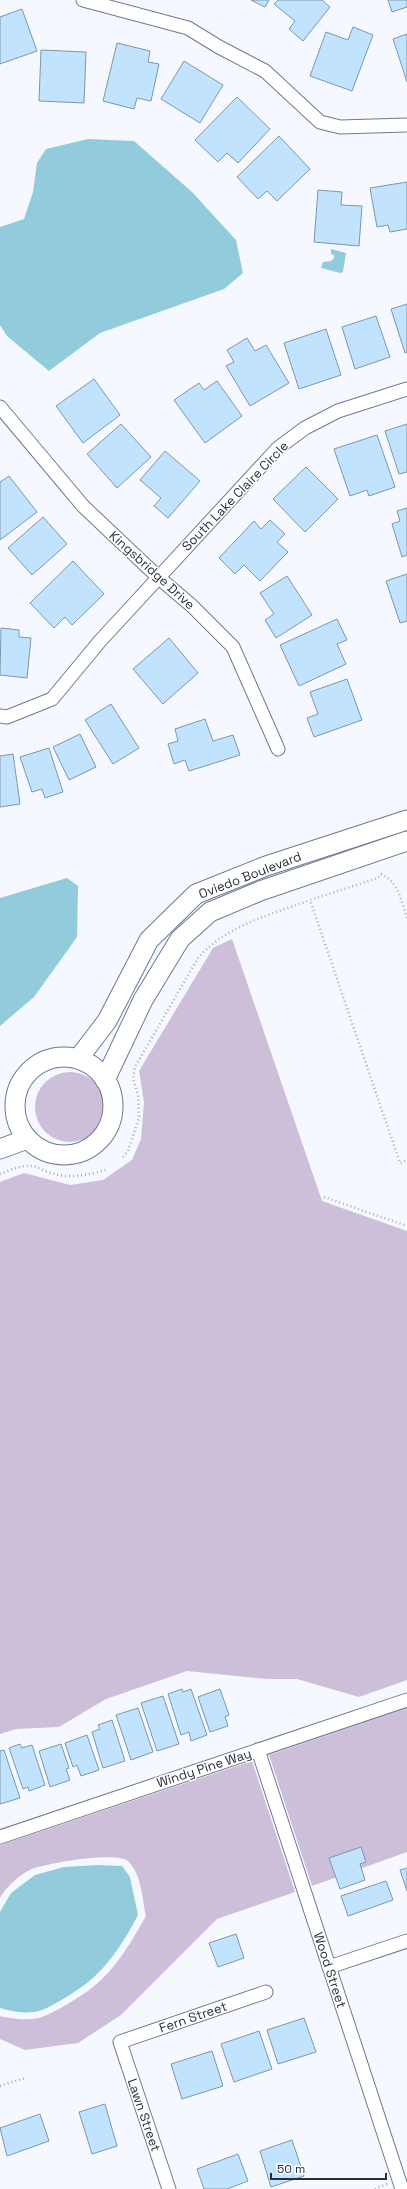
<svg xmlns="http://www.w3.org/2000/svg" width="407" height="2189" font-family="'Space Grotesk',sans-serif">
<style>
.green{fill:#cdbed9}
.water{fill:#92cbdb}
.building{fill:#c2e3fd;stroke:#7d97ab}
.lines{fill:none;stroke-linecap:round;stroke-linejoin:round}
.street-casing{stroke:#6e7a93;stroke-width:15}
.secondary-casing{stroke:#6e7a93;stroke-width:21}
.path{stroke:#a8adb4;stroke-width:2.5;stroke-dasharray:1 3;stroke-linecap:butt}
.street{stroke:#fff;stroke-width:13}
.secondary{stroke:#fff;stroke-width:19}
.labels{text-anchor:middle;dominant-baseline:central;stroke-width:3;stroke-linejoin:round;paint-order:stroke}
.street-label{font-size:13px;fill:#292f39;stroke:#fff}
</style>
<rect width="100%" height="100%" fill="#f5f8fe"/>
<g class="green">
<path d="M 232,939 L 322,1201 L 407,1231 L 407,1680 L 359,1697 L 297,1679 L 267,1679 L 187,1671 L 106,1699 L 59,1727 L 16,1729 L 0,1734 L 0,1182 L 24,1173 L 70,1185 L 103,1180 L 132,1160 L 141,1139 L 144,1102 L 139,1071 L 213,948 Z"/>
<circle cx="70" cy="1107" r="35"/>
<path d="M 407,1708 L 407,1852 L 312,1886 L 269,1755 Z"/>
<path d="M 252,1761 L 295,1892 L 217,1919 L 121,2015 L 78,2043 L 25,2050 L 0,2039 L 0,2016 C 12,2019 31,2021 42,2017 C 60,2010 89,1992 102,1979 C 120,1962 134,1937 146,1916 C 142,1898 142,1875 128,1861 C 117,1851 46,1863 32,1869 C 20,1874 6,1887 0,1898 L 0,1845 Z"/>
</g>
<g class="water">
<path d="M 88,139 L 134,141 L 192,192 L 236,240 L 243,273 L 224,289 L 100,333 L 49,371 L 7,336 L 0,325 L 0,227 L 24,219 L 33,192 L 37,163 L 46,149 Z"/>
<path d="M 331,249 L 346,253 L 343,272 L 340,273 L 321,268 L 323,262 L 331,261 L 334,258 L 334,255 L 331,254 Z"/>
<path d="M 67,878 L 78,886 L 77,937 L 34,997 L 0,1026 L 0,898 Z"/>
<path d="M 97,1865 L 122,1866 L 130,1877 L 138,1915 C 127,1936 113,1959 96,1975 C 87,1985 51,2008 39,2011 C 27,2014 12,2012 0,2008 L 0,1912 L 11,1893 L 35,1875 L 64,1867 Z"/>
</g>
<g class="building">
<path d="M 251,0 L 269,0 L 265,7 Z"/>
<path d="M 278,0 L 322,0 L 330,7 L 303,41 L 289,29 L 295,21 L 274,4 Z"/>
<path d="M 388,0 L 407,0 L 407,7 L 392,12 Z"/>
<path d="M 22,9 L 37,51 L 0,64 L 0,17 Z"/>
<path d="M 353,27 L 373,35 L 352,91 L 310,76 L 326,32 L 348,40 Z"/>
<path d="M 407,34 L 407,82 L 393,39 Z"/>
<path d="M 117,43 L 150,51 L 148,62 L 159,64 L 151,101 L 137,98 L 134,109 L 103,101 Z"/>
<path d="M 41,50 L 86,52 L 84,103 L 39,101 Z"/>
<path d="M 184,61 L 223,85 L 200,123 L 161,99 Z"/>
<path d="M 237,97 L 270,129 L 238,163 L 227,153 L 218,162 L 195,140 Z"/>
<path d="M 279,136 L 310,169 L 277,201 L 267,191 L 258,199 L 237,177 Z"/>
<path d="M 407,182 L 407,229 L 390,232 L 388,225 L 377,227 L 370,188 Z"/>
<path d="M 318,190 L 342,192 L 341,205 L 362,206 L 359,246 L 314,242 Z"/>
<path d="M 407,304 L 407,352 L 405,353 L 391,309 Z"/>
<path d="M 376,316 L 390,357 L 355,369 L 342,327 Z"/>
<path d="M 326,329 L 341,375 L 299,389 L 284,343 Z"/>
<path d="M 247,338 L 255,351 L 266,345 L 289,383 L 250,406 L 226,366 L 234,362 L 227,350 Z"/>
<path d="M 94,379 L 120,415 L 83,443 L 56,406 Z"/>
<path d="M 217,381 L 242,416 L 205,443 L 174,400 L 199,383 L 204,390 Z"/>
<path d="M 121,424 L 151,457 L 117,488 L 87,454 Z"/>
<path d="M 407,424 L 407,472 L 399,474 L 385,431 Z"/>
<path d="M 377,435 L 395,487 L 369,496 L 367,490 L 350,496 L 334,449 Z"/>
<path d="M 165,451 L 200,481 L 168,518 L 154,506 L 161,498 L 140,480 Z"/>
<path d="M 306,467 L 338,499 L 305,532 L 273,499 Z"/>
<path d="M 9,476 L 37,512 L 0,540 L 0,482 Z"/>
<path d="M 407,508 L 407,555 L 402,557 L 392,524 L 400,521 L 397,511 Z"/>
<path d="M 43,517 L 67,544 L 32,575 L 8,548 Z"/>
<path d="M 270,520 L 285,534 L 277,542 L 288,552 L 260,581 L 244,565 L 235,574 L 219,558 L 254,521 L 261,529 Z"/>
<path d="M 73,561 L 104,594 L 72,625 L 65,617 L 54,628 L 30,603 Z"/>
<path d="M 407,574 L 407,621 L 400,623 L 386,581 Z"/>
<path d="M 287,576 L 312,615 L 276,638 L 265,620 L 274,614 L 260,593 Z"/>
<path d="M 337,619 L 347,640 L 337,644 L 346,664 L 299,686 L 280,645 Z"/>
<path d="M 1,628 L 19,630 L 19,637 L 31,638 L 27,678 L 0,675 Z"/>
<path d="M 169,638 L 198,673 L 163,704 L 133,669 Z"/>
<path d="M 347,679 L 362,720 L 314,737 L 307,718 L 318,714 L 310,692 Z"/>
<path d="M 111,704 L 139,748 L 113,764 L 85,720 Z"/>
<path d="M 205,719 L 213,741 L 233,735 L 240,755 L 189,771 L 185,760 L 174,764 L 168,744 L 178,741 L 175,729 Z"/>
<path d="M 80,734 L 96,767 L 69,780 L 53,747 Z"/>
<path d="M 49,748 L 63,792 L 45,798 L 42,789 L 32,792 L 20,757 Z"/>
<path d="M 13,754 L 20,804 L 0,807 L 0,756 Z"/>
<path d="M 182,1689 L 183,1692 L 191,1689 L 207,1735 L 191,1741 L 189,1732 L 181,1735 L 168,1694 Z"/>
<path d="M 220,1689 L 229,1715 L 225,1717 L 228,1726 L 210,1732 L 198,1697 Z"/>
<path d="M 163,1696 L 179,1744 L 157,1751 L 141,1703 Z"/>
<path d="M 138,1708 L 153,1752 L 131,1760 L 116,1715 Z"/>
<path d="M 112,1720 L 125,1761 L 103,1768 L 92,1732 L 100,1729 L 98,1725 Z"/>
<path d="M 87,1735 L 99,1770 L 81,1776 L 77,1765 L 73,1767 L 65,1743 Z"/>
<path d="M 20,1744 L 22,1748 L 32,1745 L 45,1785 L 29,1791 L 28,1787 L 23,1789 L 9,1748 Z"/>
<path d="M 61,1744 L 69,1768 L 66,1769 L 70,1780 L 50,1787 L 39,1751 Z"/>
<path d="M 4,1750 L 20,1798 L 0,1804 L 0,1751 Z"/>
<path d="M 361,1847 L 366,1862 L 360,1864 L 365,1880 L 340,1889 L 329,1858 Z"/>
<path d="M 407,1868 L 407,1891 L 400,1870 Z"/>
<path d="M 386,1881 L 393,1900 L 348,1916 L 341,1896 Z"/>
<path d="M 236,1934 L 244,1958 L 218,1967 L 209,1943 Z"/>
<path d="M 304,2018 L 316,2052 L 278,2064 L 267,2030 Z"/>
<path d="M 259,2031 L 272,2069 L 234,2082 L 221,2044 Z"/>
<path d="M 212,2051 L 223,2086 L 182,2099 L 171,2064 Z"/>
<path d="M 105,2104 L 117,2146 L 92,2154 L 79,2112 Z"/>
<path d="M 40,2114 L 49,2141 L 7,2156 L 0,2128 Z"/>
<path d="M 292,2140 L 304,2176 L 271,2187 L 260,2151 Z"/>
<path d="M 238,2154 L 248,2181 L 227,2189 L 204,2189 L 197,2169 Z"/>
</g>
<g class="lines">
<g class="street-casing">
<g id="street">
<path d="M 83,0 L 188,28 L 219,47 L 265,71 L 320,122 L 340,127 L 407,125"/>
<path d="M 0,407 L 83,506 L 158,577 L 192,606 L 233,647 L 278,749"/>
<path d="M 0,716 L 7,717 L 52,699 L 100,641 L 278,448 L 305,428 L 338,411 L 407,389"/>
<path d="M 258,1750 L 402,2189"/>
<path d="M 0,1837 L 407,1700"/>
<path d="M 329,1967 L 407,1941"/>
<path d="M 169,2189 L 120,2042 L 266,1992"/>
</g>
</g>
<g class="secondary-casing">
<g id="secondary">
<circle cx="64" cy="1106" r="49"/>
<path d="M 78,1059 L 107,1021 L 149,940 L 196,894 L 266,866 L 407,820"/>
<path d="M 105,1080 L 143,1000 L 180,939 L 210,912 L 260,891 L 407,841"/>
<path d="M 0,1149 L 27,1139"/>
</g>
</g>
<g class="path">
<path d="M 407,918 C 401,901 399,882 381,874 L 378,878 L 310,900 L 400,1163 L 407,1160"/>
<path d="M 123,1157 L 128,1151 L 139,1118 L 138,1095 L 133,1078 L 135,1067 L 198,958 C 227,925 270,915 310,900"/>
<path d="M 0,1174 C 10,1170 25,1163 36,1167 C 42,1169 48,1173 54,1174 C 70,1179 91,1174 106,1170"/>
<path d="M 324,1197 L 407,1226"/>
<path d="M 0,2086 L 25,2078"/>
<path d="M 375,2189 L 387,2184"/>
</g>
<use href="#street" class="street"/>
<use href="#secondary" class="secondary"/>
</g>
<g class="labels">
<g class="street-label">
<text transform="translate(235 496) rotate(-46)">South Lake Claire Circle</text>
<text transform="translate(152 570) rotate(42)">Kingsbridge Drive</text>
<text transform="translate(250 875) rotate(-21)">Oviedo Boulevard</text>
<text transform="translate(204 1768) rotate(-18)">Windy Pine Way</text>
<text transform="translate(330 1970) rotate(72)">Wood Street</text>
<text transform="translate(193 2017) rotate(-19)">Fern Street</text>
<text transform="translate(144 2115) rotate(71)">Lawn Street</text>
</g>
</g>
<path d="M271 2173v6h115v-6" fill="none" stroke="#292f39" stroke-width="2"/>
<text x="277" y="2173" font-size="12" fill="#292f39" stroke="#ffffff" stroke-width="3" paint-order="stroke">50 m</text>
</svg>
